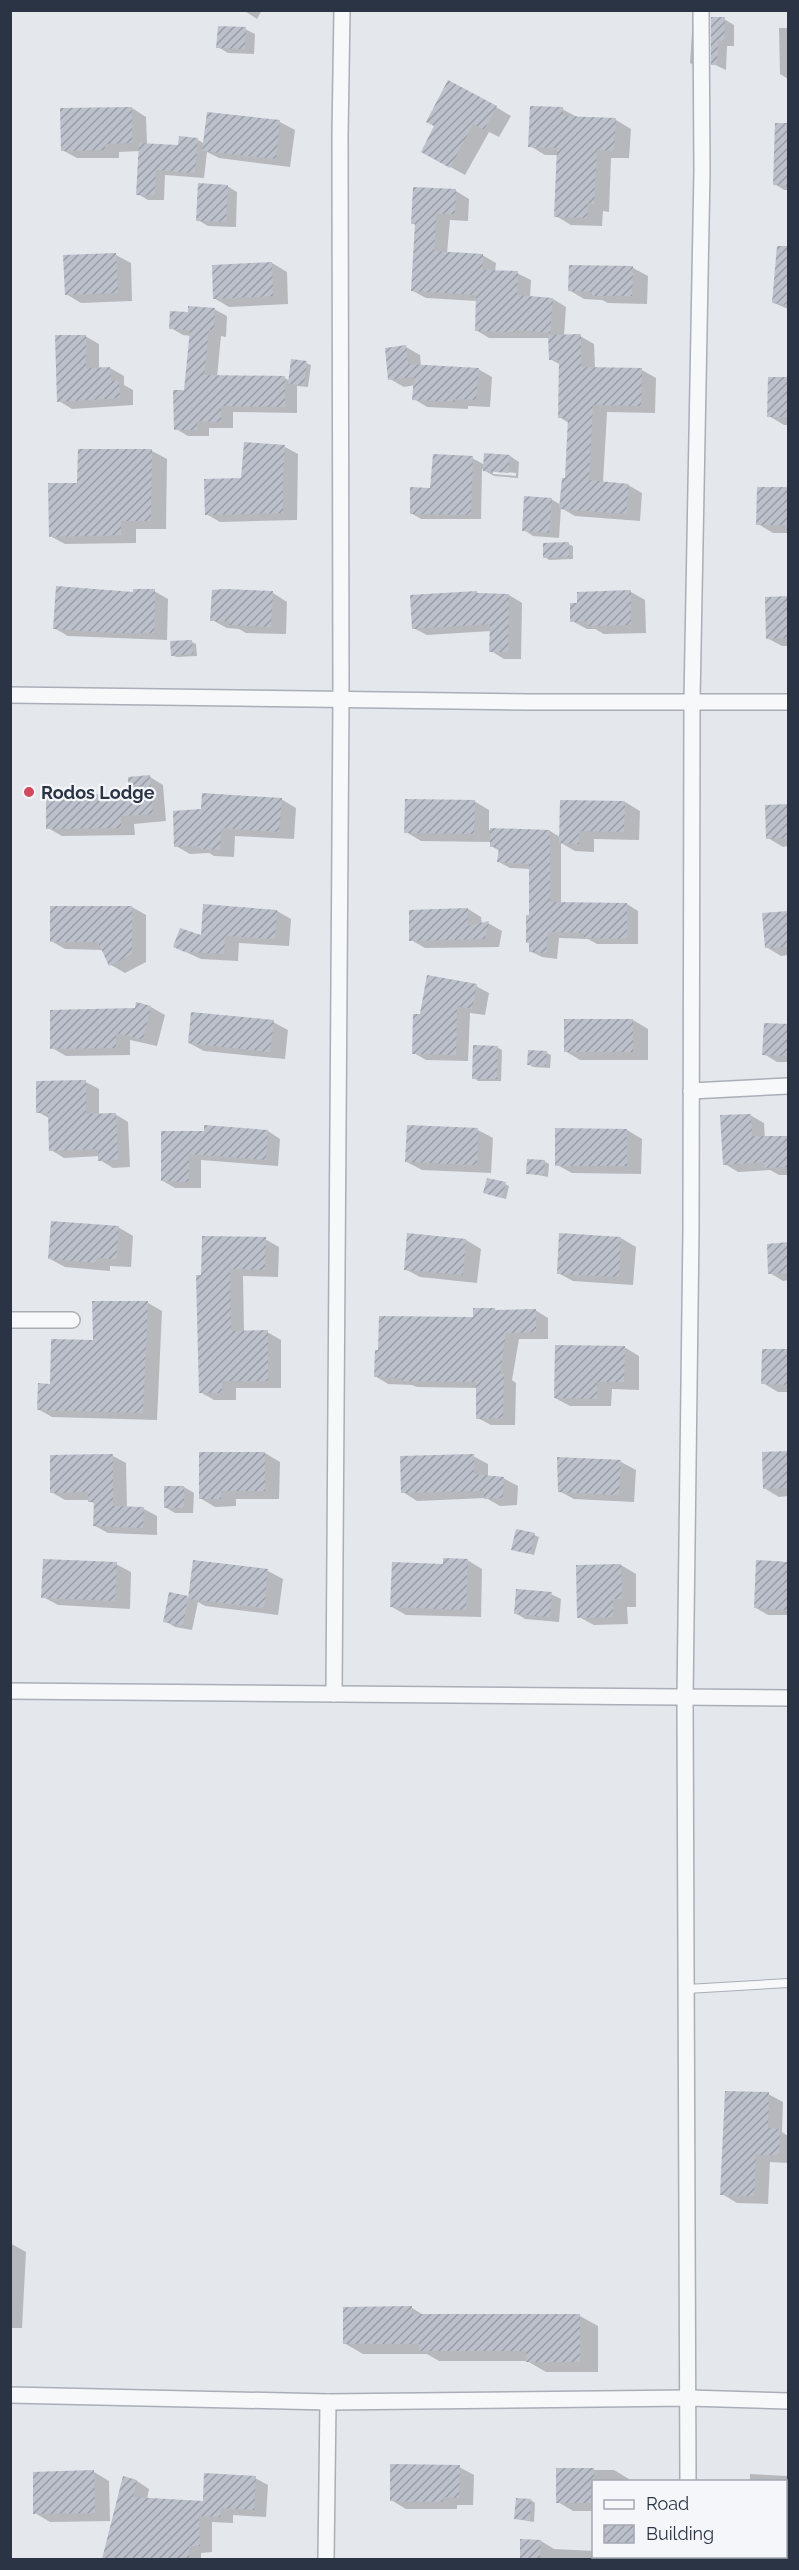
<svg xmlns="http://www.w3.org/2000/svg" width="799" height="2570" font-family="Raleway,sans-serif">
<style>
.shadow{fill:#0003;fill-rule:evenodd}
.building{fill:url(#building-hatch)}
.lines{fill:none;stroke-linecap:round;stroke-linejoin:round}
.lane-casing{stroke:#a9aeb7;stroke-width:10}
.street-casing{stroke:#a9aeb7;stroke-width:18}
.lane{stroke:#f7f8fa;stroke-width:8}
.street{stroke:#f7f8fa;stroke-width:15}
.poi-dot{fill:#d1495b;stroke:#f4f6f9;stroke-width:2}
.labels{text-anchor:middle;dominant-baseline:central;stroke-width:4.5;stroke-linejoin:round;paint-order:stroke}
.poi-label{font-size:18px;font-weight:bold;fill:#2b3445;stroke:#f4f6f9;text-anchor:start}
</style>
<defs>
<pattern id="building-hatch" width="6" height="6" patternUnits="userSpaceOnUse" patternTransform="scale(1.5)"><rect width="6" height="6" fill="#bbc0ca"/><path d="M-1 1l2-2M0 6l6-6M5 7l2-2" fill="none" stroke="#989da6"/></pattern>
</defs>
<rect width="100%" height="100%" fill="#e4e7ec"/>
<g class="shadow">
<path d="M 243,10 L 262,10 L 257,19 Z"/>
<path d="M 693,18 L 701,23 L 700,69 L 690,63 Z"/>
<path d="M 712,18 L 724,19 L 734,25 L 734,46 L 727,46 L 726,70 L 713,64 Z"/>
<path d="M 779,28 L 788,28 L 788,79 L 780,74 Z"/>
<path d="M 245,29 L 255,34 L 254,54 L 228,53 L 218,47 Z"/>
<path d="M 496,107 L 511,116 L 499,137 L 489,132 L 465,175 L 423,152 Z"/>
<path d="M 132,108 L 146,117 L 147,144 L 179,146 L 180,138 L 198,140 L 205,144 L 208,113 L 280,122 L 295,130 L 290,167 L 219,158 L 207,152 L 204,178 L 165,175 L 164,200 L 148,200 L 138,194 L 140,151 L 119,152 L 119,158 L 77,158 L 62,150 Z"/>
<path d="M 562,109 L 577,117 L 616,120 L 631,129 L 629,158 L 611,158 L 609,212 L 603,211 L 602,226 L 571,225 L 556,216 L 558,155 L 545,155 L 530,146 Z"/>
<path d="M 788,147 L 788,190 L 784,190 L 775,184 Z"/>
<path d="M 227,186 L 237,192 L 236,227 L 208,226 L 198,220 Z"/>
<path d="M 456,191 L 469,199 L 468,221 L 450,220 L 447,253 L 482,255 L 496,263 L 495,272 L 517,273 L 531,280 L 530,298 L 553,299 L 566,307 L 564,336 L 580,336 L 594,344 L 595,369 L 642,370 L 656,378 L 655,413 L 607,412 L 603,483 L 628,485 L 642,493 L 640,521 L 575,516 L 561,508 L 559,538 L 533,536 L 524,530 L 551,499 L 561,505 L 567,480 L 569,423 L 559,417 L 561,365 L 550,359 L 550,338 L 489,338 L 476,330 L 477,301 L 426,298 L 413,291 L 417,226 L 412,223 Z"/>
<path d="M 116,255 L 131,263 L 132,301 L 81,303 L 66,294 Z"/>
<path d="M 272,263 L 287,272 L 288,304 L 229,307 L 214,298 Z"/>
<path d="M 570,266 L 633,268 L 648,276 L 647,304 L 608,303 L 602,300 L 584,299 L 569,290 Z"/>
<path d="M 788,269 L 788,309 L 774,303 Z"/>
<path d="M 214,309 L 227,316 L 226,337 L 221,336 L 217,377 L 285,378 L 290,381 L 306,363 L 311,365 L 308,387 L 297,386 L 297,413 L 233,412 L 233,428 L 209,428 L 209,436 L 188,436 L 176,429 L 185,391 L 191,336 L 183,335 L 171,328 L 189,314 Z"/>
<path d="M 85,336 L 99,344 L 99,369 L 110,368 L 124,376 L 124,385 L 133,390 L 133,405 L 72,409 L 59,401 Z"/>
<path d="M 406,347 L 420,355 L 421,366 L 478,369 L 492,377 L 490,407 L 468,406 L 468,409 L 427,407 L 414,399 L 415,385 L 404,387 L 390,379 Z"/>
<path d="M 788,379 L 788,425 L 784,425 L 769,416 Z"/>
<path d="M 285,447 L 298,454 L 297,520 L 220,522 L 206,514 Z"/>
<path d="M 152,451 L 167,459 L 166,529 L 136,529 L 136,543 L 65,544 L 50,536 L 79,484 Z"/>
<path d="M 510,456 L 519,462 L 518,478 L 494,476 L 482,469 L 481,519 L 421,519 L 411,513 L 432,489 L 472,458 L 485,465 ZM 493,471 L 516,473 L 516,476 L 493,474 Z"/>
<path d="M 788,488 L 788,533 L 773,533 L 758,524 Z"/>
<path d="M 568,544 L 573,546 L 573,559 L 549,560 L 545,557 Z"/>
<path d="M 154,591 L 168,599 L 167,640 L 68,636 L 54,628 L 134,593 Z"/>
<path d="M 476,592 L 481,595 L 509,595 L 522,603 L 521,659 L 504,659 L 491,651 L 491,631 L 427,635 L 413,628 Z"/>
<path d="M 631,592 L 645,600 L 646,633 L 604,634 L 595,629 L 587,629 L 572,621 L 579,604 Z"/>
<path d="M 273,593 L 287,602 L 286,634 L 246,633 L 239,629 L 227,628 L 212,620 Z"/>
<path d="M 788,597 L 788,646 L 782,646 L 767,638 Z"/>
<path d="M 192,642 L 196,644 L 197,656 L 177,657 L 172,655 Z"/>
<path d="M 150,777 L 163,785 L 166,821 L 134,824 L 135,835 L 62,836 L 48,828 L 131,795 Z"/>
<path d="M 281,799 L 296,808 L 294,839 L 235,836 L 234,857 L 214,856 L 209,853 L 190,854 L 176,846 L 202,811 Z"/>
<path d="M 474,801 L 489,810 L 489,830 L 550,831 L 560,837 L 625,802 L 640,811 L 639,840 L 594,839 L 594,852 L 575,851 L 561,843 L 561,903 L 627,904 L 638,911 L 638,944 L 597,944 L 588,939 L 559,938 L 557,959 L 542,957 L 530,951 L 531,944 L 527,942 L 531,916 L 531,869 L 510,868 L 499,862 L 500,851 L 491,846 L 491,842 L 421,841 L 406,832 Z"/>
<path d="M 788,806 L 788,846 L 783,847 L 768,838 Z"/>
<path d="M 132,907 L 146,915 L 146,962 L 125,973 L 111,965 L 103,950 L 65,949 L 51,941 Z"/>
<path d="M 468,909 L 481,917 L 482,925 L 488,923 L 502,931 L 499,947 L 425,948 L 411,940 Z"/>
<path d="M 277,911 L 291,919 L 289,946 L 239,943 L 238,961 L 201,959 L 175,947 Z"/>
<path d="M 788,913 L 788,955 L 781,956 L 766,947 Z"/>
<path d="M 476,986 L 489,993 L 485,1015 L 470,1013 L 468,1061 L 426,1060 L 414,1053 L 421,1016 Z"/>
<path d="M 151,1007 L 165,1015 L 157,1046 L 130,1040 L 130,1055 L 66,1056 L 52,1048 L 136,1010 Z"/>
<path d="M 633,1020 L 648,1029 L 648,1060 L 580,1060 L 565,1051 Z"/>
<path d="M 273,1022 L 288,1030 L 285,1059 L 204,1051 L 189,1043 Z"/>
<path d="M 788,1026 L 788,1062 L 777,1062 L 764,1054 Z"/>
<path d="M 497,1047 L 502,1050 L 501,1081 L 478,1081 L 474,1078 Z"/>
<path d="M 547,1053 L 551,1055 L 550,1068 L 533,1067 L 529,1064 Z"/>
<path d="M 86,1082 L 99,1089 L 99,1115 L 115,1114 L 128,1122 L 130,1167 L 113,1168 L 100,1160 L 100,1156 L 64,1158 L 51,1150 L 49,1118 L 38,1112 Z"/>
<path d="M 750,1115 L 764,1123 L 765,1138 L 788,1137 L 788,1175 L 779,1175 L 770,1170 L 738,1172 L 725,1164 Z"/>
<path d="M 478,1130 L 493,1138 L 491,1173 L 422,1170 L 407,1162 Z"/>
<path d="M 627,1130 L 642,1139 L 641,1174 L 572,1173 L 557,1165 Z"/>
<path d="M 268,1131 L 280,1139 L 278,1166 L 201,1160 L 201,1188 L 175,1188 L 163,1181 L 163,1133 Z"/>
<path d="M 544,1161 L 549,1164 L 548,1177 L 528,1173 Z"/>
<path d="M 505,1184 L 509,1186 L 506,1199 L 485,1193 Z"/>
<path d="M 118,1227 L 133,1236 L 131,1267 L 110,1266 L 110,1271 L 65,1267 L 50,1259 Z"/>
<path d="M 621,1238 L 636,1247 L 633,1285 L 573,1281 L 558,1273 Z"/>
<path d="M 265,1239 L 279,1247 L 278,1277 L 243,1276 L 244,1332 L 267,1332 L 281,1340 L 281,1388 L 236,1388 L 236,1400 L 214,1400 L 200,1392 L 202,1277 Z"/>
<path d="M 466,1240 L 481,1249 L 477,1283 L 420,1277 L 405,1269 Z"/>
<path d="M 788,1244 L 788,1280 L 783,1281 L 770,1273 Z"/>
<path d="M 148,1303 L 162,1311 L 157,1420 L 52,1417 L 38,1409 L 94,1341 Z"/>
<path d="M 494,1309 L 499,1312 L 535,1310 L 548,1318 L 548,1339 L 519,1339 L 512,1380 L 516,1383 L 515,1425 L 491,1425 L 478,1418 L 477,1388 L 417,1387 L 412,1385 L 388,1384 L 375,1376 Z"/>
<path d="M 624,1347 L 639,1356 L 639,1390 L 612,1389 L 611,1406 L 570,1406 L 555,1398 Z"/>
<path d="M 788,1351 L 788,1392 L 778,1392 L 763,1383 Z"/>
<path d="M 265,1453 L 280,1462 L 279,1499 L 236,1499 L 236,1506 L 215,1507 L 200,1498 Z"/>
<path d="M 788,1453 L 788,1496 L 779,1497 L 764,1488 Z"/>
<path d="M 113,1456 L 126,1463 L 127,1508 L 144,1509 L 157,1516 L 157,1535 L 108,1533 L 95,1526 L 95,1504 L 89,1500 L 65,1500 L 51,1492 Z"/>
<path d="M 473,1456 L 488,1464 L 488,1477 L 503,1478 L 518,1486 L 517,1505 L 500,1506 L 486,1498 L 417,1501 L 403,1492 Z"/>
<path d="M 621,1462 L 636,1470 L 634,1502 L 574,1499 L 559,1491 Z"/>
<path d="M 184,1487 L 194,1493 L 193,1513 L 175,1513 L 165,1507 Z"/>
<path d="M 534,1535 L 539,1537 L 534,1555 L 513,1549 Z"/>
<path d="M 467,1560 L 482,1569 L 481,1617 L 406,1615 L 392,1607 L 444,1565 Z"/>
<path d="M 195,1562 L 268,1571 L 283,1579 L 278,1615 L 205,1606 L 198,1602 L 192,1630 L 175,1627 L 165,1621 L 170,1594 L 190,1599 Z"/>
<path d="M 788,1563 L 788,1615 L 768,1615 L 756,1608 Z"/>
<path d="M 116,1564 L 131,1572 L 130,1609 L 58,1605 L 43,1597 Z"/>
<path d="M 621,1565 L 636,1574 L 636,1607 L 627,1607 L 628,1624 L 594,1625 L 579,1617 Z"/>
<path d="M 551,1594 L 561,1599 L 559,1622 L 525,1619 L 516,1613 Z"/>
<path d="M 768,2094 L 783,2102 L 782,2132 L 788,2136 L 788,2163 L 770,2162 L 768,2204 L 737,2203 L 722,2194 Z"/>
<path d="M 10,2243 L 26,2252 L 22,2328 L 10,2328 Z"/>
<path d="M 412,2308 L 425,2316 L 580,2316 L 598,2326 L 598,2372 L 546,2372 L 527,2361 L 439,2361 L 427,2354 L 363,2354 L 344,2343 Z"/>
<path d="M 459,2467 L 474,2475 L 473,2505 L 457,2505 L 457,2509 L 406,2509 L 391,2500 Z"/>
<path d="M 558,2470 L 614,2470 L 629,2479 L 629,2482 L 594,2482 L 594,2511 L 573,2511 L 558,2502 Z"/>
<path d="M 94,2472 L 109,2481 L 110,2521 L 50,2522 L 35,2513 Z"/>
<path d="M 750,2474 L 788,2476 L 788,2513 L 786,2513 L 786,2482 L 750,2482 Z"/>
<path d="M 124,2478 L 137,2481 L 149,2489 L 147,2499 L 204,2502 L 255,2478 L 268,2485 L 266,2517 L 233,2515 L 233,2523 L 212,2522 L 212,2552 L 201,2553 L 201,2560 L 105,2560 Z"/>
<path d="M 531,2500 L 535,2503 L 534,2522 L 516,2519 Z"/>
<path d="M 522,2540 L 541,2541 L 554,2549 L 594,2551 L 594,2556 L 619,2556 L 624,2559 L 521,2560 Z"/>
</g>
<g class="building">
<path d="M 711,17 L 725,17 L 724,41 L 718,41 L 717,65 L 711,65 Z"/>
<path d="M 218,26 L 246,27 L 245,49 L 216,48 Z"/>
<path d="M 448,80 L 497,106 L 484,130 L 473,124 L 450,168 L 421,152 L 434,126 L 426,122 Z"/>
<path d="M 530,106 L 563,107 L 563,116 L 616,118 L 614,151 L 597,150 L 594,204 L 588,203 L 587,218 L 554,217 L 557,148 L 528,147 Z"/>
<path d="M 132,107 L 132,143 L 105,144 L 105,150 L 61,151 L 60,108 Z"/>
<path d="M 207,112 L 280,120 L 276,159 L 202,151 Z"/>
<path d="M 775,123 L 789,123 L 789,186 L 773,185 Z"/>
<path d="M 179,136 L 198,138 L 195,173 L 156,170 L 155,196 L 136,195 L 139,143 L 178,145 Z"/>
<path d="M 198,183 L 228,185 L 226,222 L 196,221 Z"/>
<path d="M 413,187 L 456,189 L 455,214 L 436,214 L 434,251 L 483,254 L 482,270 L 518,271 L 517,295 L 553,298 L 550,333 L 515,330 L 515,332 L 475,331 L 476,295 L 411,291 L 415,224 L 411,224 Z"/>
<path d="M 777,246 L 789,246 L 789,305 L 772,303 Z"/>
<path d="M 116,253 L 118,293 L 65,295 L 63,255 Z"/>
<path d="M 272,262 L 273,296 L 213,299 L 212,265 Z"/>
<path d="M 569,265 L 633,266 L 632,296 L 592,296 L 592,292 L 568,291 Z"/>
<path d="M 188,306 L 215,308 L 214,330 L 209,330 L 204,375 L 285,376 L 285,407 L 221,406 L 221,422 L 197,421 L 197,430 L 174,430 L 173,390 L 184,390 L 190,330 L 169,329 L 170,311 L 188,312 Z"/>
<path d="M 581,334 L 581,367 L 642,368 L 641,406 L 593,405 L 589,480 L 629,484 L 626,514 L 559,509 L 562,478 L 565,478 L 568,418 L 558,418 L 559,360 L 549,360 L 548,335 Z"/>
<path d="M 55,335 L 86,335 L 86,368 L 110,367 L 111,381 L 119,381 L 120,398 L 57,402 Z"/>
<path d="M 406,345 L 408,364 L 479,368 L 476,400 L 455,399 L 455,402 L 412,400 L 414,377 L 388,380 L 385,348 Z"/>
<path d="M 291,359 L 307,361 L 304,385 L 288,384 Z"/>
<path d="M 768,377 L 789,377 L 789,417 L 767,417 Z"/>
<path d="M 244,442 L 285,445 L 283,474 L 283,513 L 205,515 L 204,479 L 241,478 Z"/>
<path d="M 78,449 L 152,449 L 151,521 L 121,521 L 121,535 L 49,537 L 48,483 L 77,483 Z"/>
<path d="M 484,453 L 510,455 L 508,473 L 483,471 Z"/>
<path d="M 433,454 L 473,456 L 471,515 L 410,514 L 410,487 L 430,488 Z"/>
<path d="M 757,487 L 789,487 L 789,525 L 756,525 Z"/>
<path d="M 524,496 L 552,498 L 549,533 L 522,531 Z"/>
<path d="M 569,542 L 569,557 L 543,558 L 543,543 Z"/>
<path d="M 56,586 L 133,592 L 133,589 L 155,589 L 154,633 L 115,633 L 53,629 Z"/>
<path d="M 224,589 L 273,591 L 271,627 L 229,625 L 230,621 L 210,621 L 212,590 Z"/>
<path d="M 631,590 L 631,625 L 588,626 L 588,621 L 570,622 L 570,603 L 577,603 L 577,592 Z"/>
<path d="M 477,591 L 477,593 L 509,594 L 508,652 L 489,652 L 490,624 L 412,629 L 410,595 Z"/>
<path d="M 789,596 L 789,638 L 766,639 L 765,597 Z"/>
<path d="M 192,640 L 193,654 L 171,656 L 170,641 Z"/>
<path d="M 150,775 L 153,814 L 121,816 L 121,828 L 46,829 L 46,795 L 129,794 L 128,777 Z"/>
<path d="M 202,793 L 282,798 L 279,832 L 221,828 L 220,850 L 199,849 L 199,846 L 174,847 L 173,811 L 201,809 Z"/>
<path d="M 405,799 L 475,800 L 474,834 L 404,833 Z"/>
<path d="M 560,800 L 625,801 L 624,832 L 579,831 L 579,844 L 559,843 Z"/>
<path d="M 789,804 L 789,838 L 766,839 L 765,805 Z"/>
<path d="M 490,828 L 550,830 L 550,902 L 627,903 L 627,939 L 584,938 L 584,933 L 548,932 L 546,953 L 529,952 L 529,942 L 526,943 L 526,915 L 529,915 L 529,864 L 497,862 L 499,847 L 490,847 Z"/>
<path d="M 203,904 L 277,910 L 275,939 L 225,936 L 224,954 L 185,952 L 173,947 L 180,928 L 201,935 Z"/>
<path d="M 50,906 L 132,906 L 132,954 L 109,966 L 98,942 L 50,942 Z"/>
<path d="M 468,908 L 468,926 L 489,921 L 485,939 L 409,941 L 409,910 Z"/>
<path d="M 789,911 L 789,947 L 765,948 L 762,913 Z"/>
<path d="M 427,975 L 477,984 L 472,1009 L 457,1006 L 456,1055 L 412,1054 L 413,1014 L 420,1014 Z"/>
<path d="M 136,1002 L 151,1006 L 143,1040 L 116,1033 L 116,1048 L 50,1049 L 50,1010 L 135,1008 Z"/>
<path d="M 191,1012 L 274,1020 L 270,1052 L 188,1043 Z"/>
<rect x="564" y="1019" width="69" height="33"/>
<path d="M 764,1023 L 789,1024 L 789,1056 L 762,1055 Z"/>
<path d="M 473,1045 L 498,1046 L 497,1079 L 472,1079 Z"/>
<path d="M 528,1050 L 547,1051 L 546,1066 L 527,1065 Z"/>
<path d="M 86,1080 L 86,1114 L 116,1113 L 118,1160 L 98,1161 L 98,1149 L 49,1151 L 48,1113 L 36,1113 L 36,1081 Z"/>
<path d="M 751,1114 L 752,1136 L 789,1136 L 789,1167 L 764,1168 L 764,1162 L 723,1165 L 720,1115 Z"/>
<path d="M 204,1125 L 268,1130 L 266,1160 L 189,1154 L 189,1182 L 161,1181 L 161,1131 L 204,1131 Z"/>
<path d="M 407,1125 L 478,1128 L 477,1165 L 405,1162 Z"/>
<path d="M 555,1128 L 627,1129 L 627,1166 L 555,1166 Z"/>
<path d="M 527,1159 L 545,1160 L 544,1175 L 526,1174 Z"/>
<path d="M 487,1178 L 506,1182 L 502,1198 L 483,1193 Z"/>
<path d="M 51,1221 L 119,1226 L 116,1259 L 96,1258 L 96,1263 L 48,1259 Z"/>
<path d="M 407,1233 L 466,1239 L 463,1275 L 404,1270 Z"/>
<path d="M 559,1233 L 621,1237 L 619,1277 L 557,1274 Z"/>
<path d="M 202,1236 L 266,1237 L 265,1270 L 230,1269 L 231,1331 L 268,1330 L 268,1381 L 222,1381 L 222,1393 L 199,1393 L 196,1275 L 201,1275 Z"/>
<path d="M 789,1242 L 789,1273 L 768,1274 L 767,1244 Z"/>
<path d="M 92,1301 L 148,1301 L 143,1413 L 37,1410 L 38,1383 L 50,1384 L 51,1339 L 93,1340 Z"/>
<path d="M 473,1308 L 495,1308 L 495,1310 L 536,1309 L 536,1332 L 506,1333 L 500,1374 L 504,1374 L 503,1418 L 476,1419 L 476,1382 L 402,1381 L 402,1378 L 374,1377 L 375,1350 L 378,1350 L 379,1316 L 473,1317 Z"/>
<path d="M 555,1345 L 625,1346 L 624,1382 L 597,1382 L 597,1399 L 554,1398 Z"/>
<path d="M 762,1349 L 789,1349 L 789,1385 L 761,1384 Z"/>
<path d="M 789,1451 L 789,1488 L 763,1489 L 762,1452 Z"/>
<path d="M 199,1452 L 265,1452 L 265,1491 L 221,1491 L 221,1499 L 199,1499 Z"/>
<path d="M 113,1454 L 113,1506 L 144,1507 L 143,1528 L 93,1526 L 94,1502 L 88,1502 L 88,1492 L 50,1493 L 50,1455 Z"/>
<path d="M 474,1454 L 474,1474 L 504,1477 L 503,1498 L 484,1499 L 484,1491 L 401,1493 L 400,1456 Z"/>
<path d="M 557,1457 L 621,1460 L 619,1495 L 558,1492 Z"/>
<rect x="164" y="1486" width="20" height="22"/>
<path d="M 516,1529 L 535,1533 L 530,1554 L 511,1550 Z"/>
<path d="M 443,1558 L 468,1559 L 466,1610 L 390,1607 L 392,1562 L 443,1564 Z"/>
<path d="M 43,1559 L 117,1562 L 115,1601 L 41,1598 Z"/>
<path d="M 193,1560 L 268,1569 L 264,1608 L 188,1599 Z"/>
<path d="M 756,1560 L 789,1562 L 789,1610 L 754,1608 Z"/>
<path d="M 621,1564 L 622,1599 L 613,1599 L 613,1617 L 577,1618 L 576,1565 Z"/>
<path d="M 516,1589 L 552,1592 L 550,1617 L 514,1614 Z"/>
<path d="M 169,1592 L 188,1596 L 183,1626 L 163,1622 Z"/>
<path d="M 725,2091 L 769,2092 L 768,2128 L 780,2129 L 779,2155 L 756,2155 L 754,2196 L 720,2195 Z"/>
<path d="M 412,2306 L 412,2314 L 580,2314 L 580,2362 L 526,2362 L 526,2351 L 419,2351 L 419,2344 L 343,2344 L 343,2307 Z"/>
<path d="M 390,2464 L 460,2465 L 459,2498 L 443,2497 L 443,2502 L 390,2501 Z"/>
<rect x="556" y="2468" width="38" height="35"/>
<path d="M 94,2470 L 95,2513 L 33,2514 L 33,2472 Z"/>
<path d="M 204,2473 L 256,2476 L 254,2510 L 221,2508 L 220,2517 L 199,2516 L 200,2546 L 189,2546 L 189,2559 L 102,2559 L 123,2476 L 137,2480 L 133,2497 L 203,2501 Z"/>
<path d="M 516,2498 L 531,2499 L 530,2520 L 514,2519 Z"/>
<path d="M 520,2539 L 541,2540 L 540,2559 L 520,2559 Z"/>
</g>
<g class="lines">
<g class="lane-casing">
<path id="lane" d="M 687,1989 L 788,1983"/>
</g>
<g class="street-casing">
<g id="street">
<path d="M 10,695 L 528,702 L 788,702"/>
<path d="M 691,1091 L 788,1086"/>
<path d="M 10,1320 L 72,1320"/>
<path d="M 10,1691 L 788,1698"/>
<path d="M 334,1694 L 341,699 L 340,136 L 342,10"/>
<path d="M 10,2395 L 328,2402 L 689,2398 L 788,2401"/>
<path d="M 688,2482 L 685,1699 L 691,1230 L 692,700 L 702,171 L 701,10"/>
<path d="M 326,2560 L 328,2402"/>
<path d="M 688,2560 L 688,2556"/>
</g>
</g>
<use href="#lane" class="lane"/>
<use href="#street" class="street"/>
</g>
<circle class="poi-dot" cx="29" cy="792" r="6"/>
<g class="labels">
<g class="poi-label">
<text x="41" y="792">Rodos Lodge</text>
</g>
</g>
<rect width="799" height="2570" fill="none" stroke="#2b3445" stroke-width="24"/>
<rect x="592" y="2480" width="195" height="78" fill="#f4f6f9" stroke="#a4a8b1" stroke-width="1.5"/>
<rect x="604" y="2500" width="30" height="9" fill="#f7f8fa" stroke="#a4a8b1" stroke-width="1.5"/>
<text x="646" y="2510" font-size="18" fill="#2b3445">Road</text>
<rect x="604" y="2525" width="30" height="18" fill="url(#building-hatch)" stroke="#a4a8b1" stroke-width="1.5"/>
<text x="646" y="2540" font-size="18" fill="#2b3445">Building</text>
</svg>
